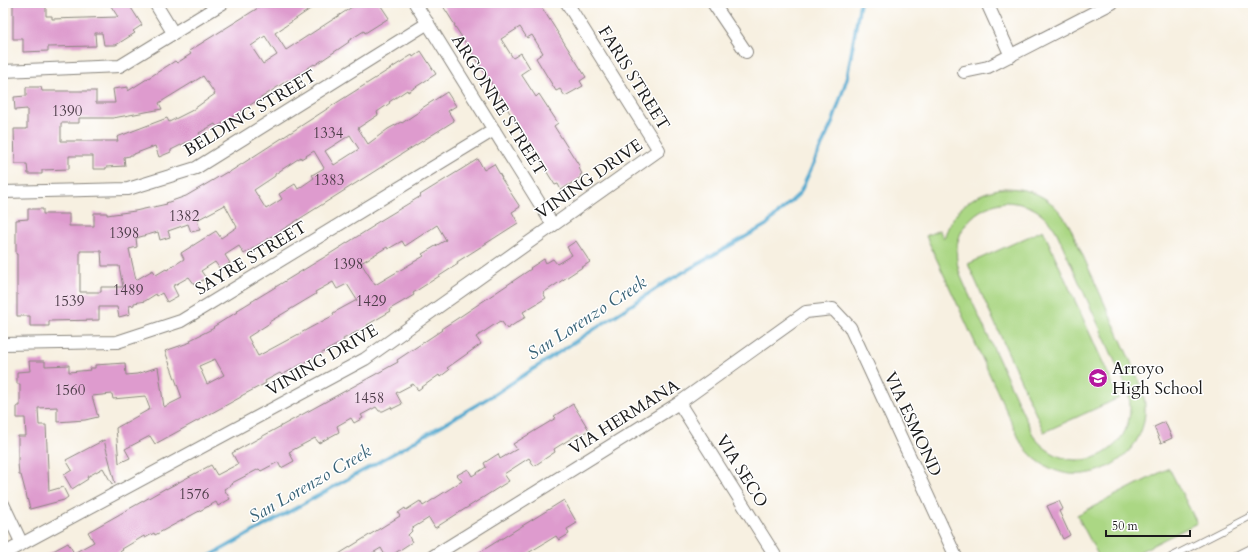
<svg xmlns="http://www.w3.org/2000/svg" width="1256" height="560" font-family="Cardo,serif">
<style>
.green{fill:#abd784;stroke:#647a50;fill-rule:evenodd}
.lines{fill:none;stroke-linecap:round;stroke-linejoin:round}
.stream{stroke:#52a9cf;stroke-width:3.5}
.building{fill:#de9bce;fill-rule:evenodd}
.service-casing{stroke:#8a867e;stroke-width:8}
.minor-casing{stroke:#8a867e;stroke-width:14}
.service{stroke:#fff;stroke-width:6}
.minor{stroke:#fff;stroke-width:12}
.labels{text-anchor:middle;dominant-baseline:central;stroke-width:3;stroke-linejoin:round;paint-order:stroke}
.number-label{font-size:15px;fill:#4c3c48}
.street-label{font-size:17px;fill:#1c1c1c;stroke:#fff}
.poi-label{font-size:17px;fill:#1c1c1c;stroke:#fff;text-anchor:start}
.water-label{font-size:18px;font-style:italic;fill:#376276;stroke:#fff}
</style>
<rect width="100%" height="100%" fill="#fff"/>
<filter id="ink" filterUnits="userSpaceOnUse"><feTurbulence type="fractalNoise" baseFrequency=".025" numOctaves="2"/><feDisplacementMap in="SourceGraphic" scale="8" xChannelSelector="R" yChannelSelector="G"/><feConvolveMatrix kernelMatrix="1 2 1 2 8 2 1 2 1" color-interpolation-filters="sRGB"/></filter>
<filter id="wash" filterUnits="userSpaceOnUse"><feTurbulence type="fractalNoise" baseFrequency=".012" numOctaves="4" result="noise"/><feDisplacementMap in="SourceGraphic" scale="16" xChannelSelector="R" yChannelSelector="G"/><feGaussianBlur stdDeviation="0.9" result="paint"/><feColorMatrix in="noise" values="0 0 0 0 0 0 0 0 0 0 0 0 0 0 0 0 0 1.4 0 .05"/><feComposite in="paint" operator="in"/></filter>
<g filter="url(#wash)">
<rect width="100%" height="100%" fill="#f7f0e1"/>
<g class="green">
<path d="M 1004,188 C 1035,188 1055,200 1070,227 L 1139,380 C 1145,395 1147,409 1143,425 C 1133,464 1084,487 1048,467 C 1037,462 1030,454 1022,445 L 926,236 L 939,230 L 944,238 C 954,208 973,193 1004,188 ZM 1005,202 C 1030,203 1045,212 1057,233 L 1126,386 C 1148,447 1075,488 1034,437 L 961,277 C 947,240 967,208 1005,202 Z"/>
<path d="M 1043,230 L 1119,398 L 1044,432 L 968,264 Z"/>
<path d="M 1169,468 L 1197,523 L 1129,557 L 1099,557 L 1077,515 Z"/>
</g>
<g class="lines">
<path class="stream" d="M 208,557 L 398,451 L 495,394 L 668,281 L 766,225 L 800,193 L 833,121 L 847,78 L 860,3"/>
</g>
<g id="blocks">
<g class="building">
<path d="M 13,3 L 46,3 L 46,16 L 52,16 L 52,19 L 118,17 L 109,3 L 128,3 L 142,25 L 133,31 L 135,33 L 116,45 L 104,45 L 102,33 L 95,33 L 96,46 L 48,47 L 48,51 L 23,52 L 23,39 L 13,39 Z"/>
<path d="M 266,3 L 319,3 L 275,33 L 286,50 L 352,7 L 350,3 L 379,3 L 389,18 L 365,33 L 364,31 L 348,41 L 349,42 L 315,65 L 314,64 L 289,81 L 288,80 L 217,127 L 215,124 L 199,133 L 201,136 L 189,142 L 189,141 L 171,150 L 171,152 L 159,157 L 155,146 L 134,154 L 134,155 L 130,155 L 130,156 L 124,157 L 125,166 L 106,167 L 106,169 L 93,169 L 93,156 L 69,156 L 69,169 L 42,170 L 42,174 L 28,174 L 27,164 L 15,164 L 14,129 L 27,129 L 27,109 L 15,110 L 14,97 L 26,96 L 26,87 L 41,87 L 42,91 L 96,91 L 96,103 L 115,103 L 113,89 L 128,87 L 128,91 L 175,61 L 177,63 L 191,54 L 189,51 ZM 265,36 L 277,55 L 263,64 L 251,46 ZM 203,76 L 215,94 L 191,111 L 169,122 L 167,118 L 117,137 L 118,141 L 61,141 L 61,123 L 79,123 L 79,118 L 113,118 L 162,109 L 159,103 Z"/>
<path d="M 441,3 L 539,3 L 586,77 L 580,81 L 583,86 L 565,96 L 560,89 L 556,91 L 536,58 L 543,53 L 532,35 L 527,38 L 520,27 L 501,39 L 513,58 L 521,53 L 530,68 L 521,74 L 536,97 L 539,94 L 558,123 L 554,126 L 580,167 L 579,168 L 582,174 L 580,175 L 581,177 L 561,190 L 558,184 L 555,185 L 478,62 L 454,25 L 455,25 Z"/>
<path d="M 421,51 L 436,74 L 408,92 L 407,90 L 389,102 L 390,103 L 377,112 L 378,115 L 358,128 L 368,144 L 388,129 L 401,122 L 402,123 L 420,111 L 419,110 L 447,92 L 456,106 L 448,111 L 454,121 L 244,254 L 239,246 L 225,255 L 230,263 L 220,269 L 215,262 L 201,271 L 206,278 L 195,285 L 189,277 L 173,286 L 178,296 L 167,302 L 162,293 L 157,296 L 156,294 L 145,301 L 134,303 L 134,305 L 129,306 L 130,314 L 119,317 L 117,307 L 99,307 L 99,320 L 49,321 L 49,326 L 30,326 L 30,316 L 17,316 L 17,254 L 16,254 L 16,220 L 28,219 L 28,209 L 43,209 L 43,214 L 69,214 L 69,226 L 94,226 L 94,213 L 107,213 L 107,215 L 135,211 L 167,204 L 166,203 L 186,196 L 227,172 L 228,173 L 341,100 L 412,55 L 413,57 ZM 350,135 L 359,149 L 334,165 L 325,151 ZM 314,151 L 324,168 L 312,175 L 314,178 L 298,189 L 295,184 L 279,194 L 282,199 L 266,209 L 254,190 L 275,176 L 275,174 L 301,157 L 301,159 ZM 225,205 L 237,227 L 221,238 L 216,231 L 181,253 L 184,259 L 167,270 L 166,269 L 156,275 L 153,270 L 136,280 L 129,249 L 137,247 L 136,238 L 158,232 L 160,240 L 170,237 L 168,231 L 188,224 L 191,232 L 200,230 L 197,220 ZM 80,251 L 101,251 L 102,266 L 119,266 L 123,287 L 101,287 L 101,292 L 80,292 Z"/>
<path d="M 478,159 L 484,170 L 494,164 L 502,178 L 501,178 L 520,207 L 512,212 L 518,223 L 457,262 L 458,264 L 413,293 L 414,295 L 390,309 L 391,311 L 367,325 L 368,326 L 343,339 L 344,341 L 282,375 L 280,373 L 265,381 L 266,383 L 241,396 L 241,397 L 155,444 L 150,436 L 125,449 L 130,458 L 119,463 L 116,428 L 150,409 L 145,396 L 113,399 L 112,394 L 92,396 L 98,417 L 85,420 L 57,422 L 57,407 L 38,408 L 39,425 L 46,425 L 49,491 L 63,487 L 68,497 L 64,500 L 30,509 L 21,475 L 19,475 L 18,463 L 18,436 L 26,436 L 25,418 L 17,418 L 17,406 L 20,406 L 20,384 L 17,384 L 17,372 L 30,371 L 29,361 L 45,361 L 45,366 L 69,365 L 69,372 L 91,370 L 90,368 L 95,368 L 95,365 L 125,363 L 126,375 L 137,374 L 158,367 L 164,407 L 182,398 L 165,351 L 191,342 L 190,340 L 214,328 L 213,327 L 237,312 L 236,311 L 328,255 L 374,226 L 373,225 L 421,196 L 420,195 ZM 437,225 L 446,240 L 422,254 L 424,256 L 375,285 L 361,263 L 387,247 L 388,249 L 402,241 L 405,246 ZM 333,282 L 337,289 L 347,284 L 357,300 L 333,313 L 334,315 L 258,356 L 248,337 L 270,323 L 269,322 L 316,294 L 315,292 ZM 215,359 L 224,375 L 207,384 L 199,366 Z"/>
<path d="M 576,241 L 590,262 L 543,293 L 546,298 L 523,312 L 526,317 L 519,321 L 507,329 L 502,322 L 501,322 L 500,321 L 476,337 L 481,344 L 447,368 L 449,370 L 440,377 L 439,375 L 418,390 L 413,384 L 396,393 L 402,404 L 392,409 L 391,407 L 383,411 L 379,411 L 376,407 L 361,415 L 363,418 L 354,423 L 351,418 L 337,426 L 339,432 L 319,443 L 315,438 L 289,452 L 294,461 L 285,466 L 281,468 L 278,462 L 261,471 L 259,469 L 232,483 L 233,484 L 224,489 L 230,499 L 218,506 L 216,502 L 155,535 L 154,533 L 145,538 L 144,536 L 122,549 L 123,550 L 111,557 L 108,553 L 99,557 L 42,557 L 68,543 L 74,553 L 94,542 L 88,532 L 152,496 L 166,488 L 166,489 L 211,465 L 217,475 L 238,464 L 232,453 L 398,362 L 397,360 L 442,330 L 441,329 L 455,320 L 531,269 L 530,268 L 544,259 L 546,263 L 553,259 L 557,264 L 572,255 L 567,247 Z"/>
<path d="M 573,404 L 589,430 L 579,436 L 578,434 L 554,449 L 555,452 L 534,466 L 529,458 L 504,474 L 509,481 L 435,528 L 429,518 L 411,529 L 412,531 L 408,535 L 412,542 L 389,557 L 386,557 L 381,548 L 366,557 L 334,557 L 400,516 L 398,513 L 405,508 L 406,510 L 420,501 L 423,506 L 462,481 L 457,475 L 468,469 L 472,476 L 486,467 L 484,463 L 498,454 L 500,459 L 517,449 L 513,444 L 556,418 L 554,416 Z"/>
<path d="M 1165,422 L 1172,438 L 1161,443 L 1154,427 Z"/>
<path d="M 104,440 L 115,483 L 112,484 L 103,468 L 87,477 L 88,479 L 72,489 L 64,475 L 72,470 L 66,460 Z"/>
<path d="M 564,500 L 577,523 L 567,529 L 569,534 L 559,540 L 556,536 L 543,544 L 528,553 L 531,557 L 472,557 Z"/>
<path d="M 1059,501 L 1063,509 L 1059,511 L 1070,535 L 1063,539 L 1047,506 Z"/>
</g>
</g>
</g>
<g filter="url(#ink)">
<use href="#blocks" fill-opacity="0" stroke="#8a867e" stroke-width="1"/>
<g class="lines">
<g class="service-casing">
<g id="service">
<path d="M 1171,557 L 1253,515"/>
<path d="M 1233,557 L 1253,547"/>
</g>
</g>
<g class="minor-casing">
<g id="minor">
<path d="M 155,3 L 174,34"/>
<path d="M 415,3 L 553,225"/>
<path d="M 713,3 L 746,52"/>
<path d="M 987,3 L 1011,56"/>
<path d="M 3,71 L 120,66 L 223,3"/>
<path d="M 964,72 L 988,67 L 1112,3"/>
<path d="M 3,192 L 128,189 L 196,168 L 428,23"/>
<path d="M 3,344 L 117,342 L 181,321 L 494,130"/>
<path d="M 679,403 L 776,557"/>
<path d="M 3,504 L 22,544"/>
<path d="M 3,554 L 365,359 L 659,150 L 567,3"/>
<path d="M 432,557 L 679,403 L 806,312 L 833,309 L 850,327 L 956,557"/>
</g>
</g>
<use href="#service" class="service"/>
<use href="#minor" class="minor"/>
</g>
</g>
<defs>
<g id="school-disc" transform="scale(1)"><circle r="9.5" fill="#b5179e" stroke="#fff"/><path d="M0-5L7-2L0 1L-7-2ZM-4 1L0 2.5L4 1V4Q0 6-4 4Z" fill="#fff"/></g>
</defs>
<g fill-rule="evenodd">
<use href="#school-disc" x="1098" y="378"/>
</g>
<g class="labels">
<g class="number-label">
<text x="67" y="111">1390</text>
<text x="328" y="133">1334</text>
<text x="329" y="180">1383</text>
<text x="184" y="216">1382</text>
<text x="124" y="233">1398</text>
<text x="348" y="264">1398</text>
<text x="128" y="290">1489</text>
<text x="69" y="301">1539</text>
<text x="371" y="301">1429</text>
<text x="70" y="390">1560</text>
<text x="369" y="398">1458</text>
<text x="194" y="494">1576</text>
</g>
<g class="street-label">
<text transform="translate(634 78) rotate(58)">FARIS STREET</text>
<text transform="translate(499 105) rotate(58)">ARGONNE STREET</text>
<text transform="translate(250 113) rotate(-31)">BELDING STREET</text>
<text transform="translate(589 179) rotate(-35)">VINING DRIVE</text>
<text transform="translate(251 258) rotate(-31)">SAYRE STREET</text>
<text transform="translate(322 360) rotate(-30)">VINING DRIVE</text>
<text transform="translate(624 417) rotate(-32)">VIA HERMANA</text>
<text transform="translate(913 424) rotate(65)">VIA ESMOND</text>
<text transform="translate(742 471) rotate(58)">VIA SECO</text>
</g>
<g class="poi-label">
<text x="1112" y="368">Arroyo<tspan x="1112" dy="20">High School</tspan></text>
</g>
<g class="water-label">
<text transform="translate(587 318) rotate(-33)">San Lorenzo Creek</text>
<text transform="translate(310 484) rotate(-30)">San Lorenzo Creek</text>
</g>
</g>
<rect width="1256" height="560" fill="none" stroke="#fff" stroke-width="16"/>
<path d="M1106 530v6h84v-6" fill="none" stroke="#1c1c1c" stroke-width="2"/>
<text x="1112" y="530" font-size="12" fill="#1c1c1c" stroke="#ffffff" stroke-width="3" paint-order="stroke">50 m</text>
</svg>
